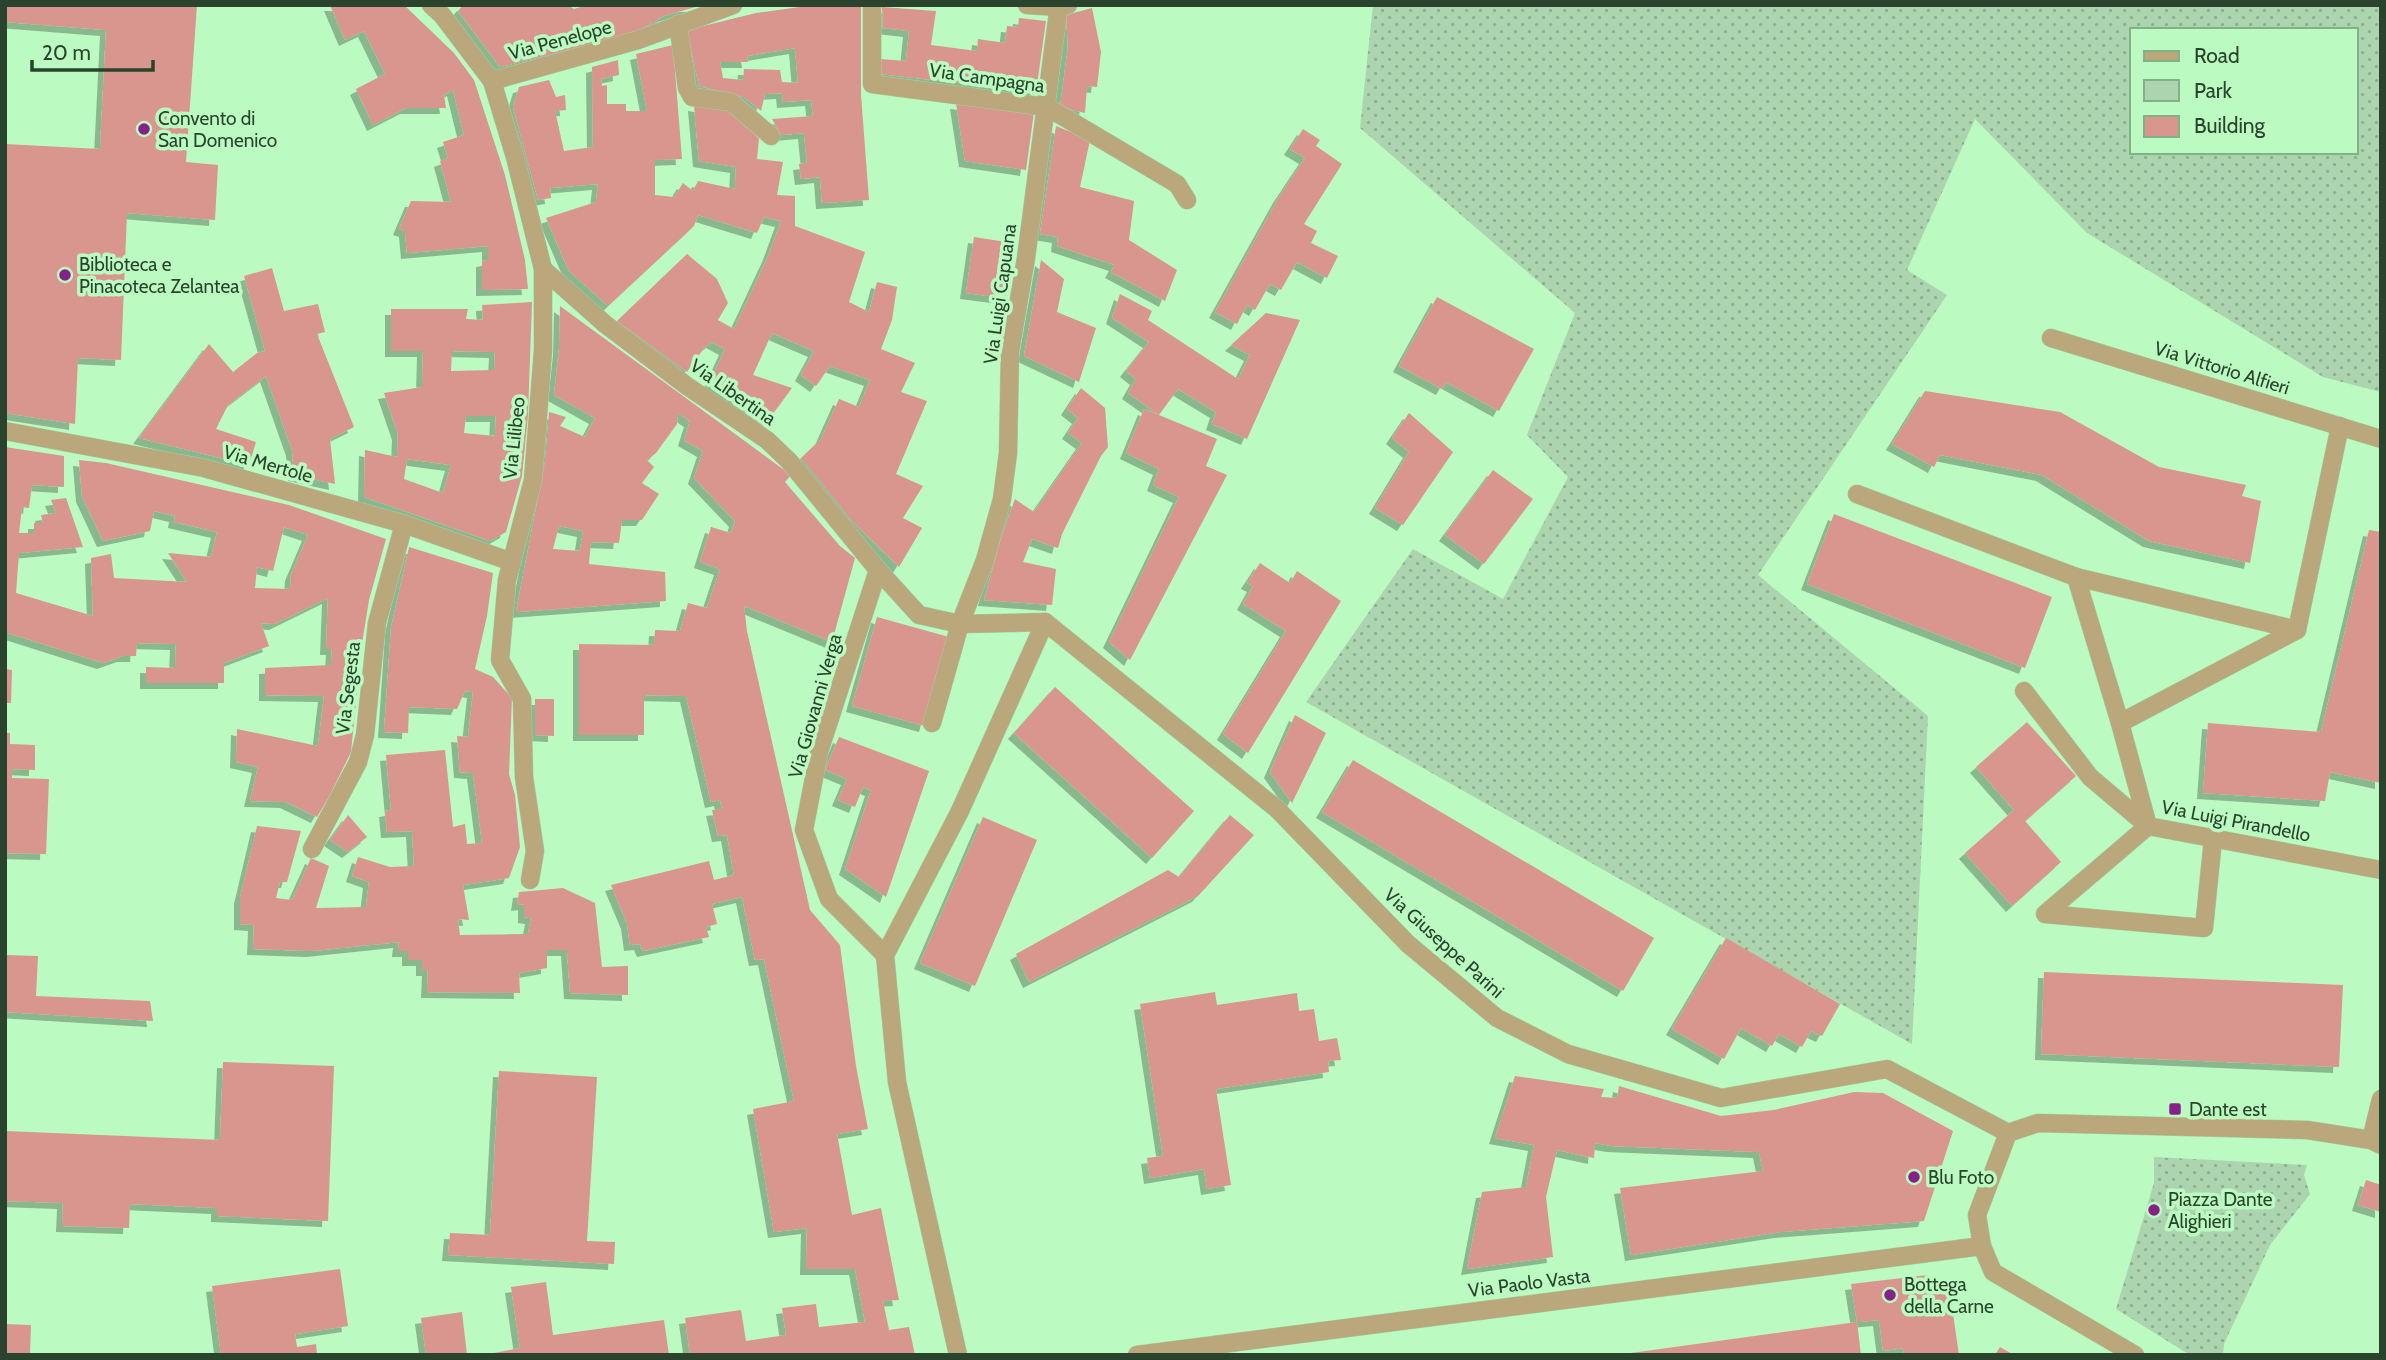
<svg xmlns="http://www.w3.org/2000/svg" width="2386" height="1360" font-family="Cabin,sans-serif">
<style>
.green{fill:url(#green-dots);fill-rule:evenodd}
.building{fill:#d8968e;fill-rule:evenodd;filter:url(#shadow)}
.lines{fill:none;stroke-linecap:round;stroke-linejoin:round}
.minor-casing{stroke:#9ed5a3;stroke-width:19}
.minor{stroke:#baa77b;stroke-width:18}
.poi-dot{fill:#862189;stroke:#bbfac1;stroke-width:2.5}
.labels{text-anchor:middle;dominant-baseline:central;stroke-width:7;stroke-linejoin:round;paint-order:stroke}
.street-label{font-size:19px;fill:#2a432d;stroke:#bbfac1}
.poi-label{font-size:19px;fill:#2a432d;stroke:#bbfac1;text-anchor:start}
</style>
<defs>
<pattern id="green-dots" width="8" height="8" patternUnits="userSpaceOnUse" patternTransform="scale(1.75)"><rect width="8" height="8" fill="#abd4af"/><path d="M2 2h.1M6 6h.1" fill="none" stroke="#8bae8f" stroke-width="1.8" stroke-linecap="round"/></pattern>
<filter id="shadow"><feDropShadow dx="-6" dy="6" stdDeviation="0" flood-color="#0004"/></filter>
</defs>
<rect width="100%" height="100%" fill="#bbfac1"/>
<g class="green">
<path d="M 1373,5 L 2381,5 L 2381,392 L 2323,377 L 2087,233 L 1975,119 L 1907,270 L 1947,295 L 1758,575 L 1928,716 L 1912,1044 L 1306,702 L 1413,549 L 1503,599 L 1568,477 L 1527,435 L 1575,313 L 1360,128 ZM 2132,30 L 2356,30 L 2356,152 L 2132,152 Z"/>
<path d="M 2154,1157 L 2307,1165 L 2304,1175 L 2310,1194 L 2270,1245 L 2224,1344 L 2223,1355 L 2190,1355 L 2116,1309 L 2154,1183 Z"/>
</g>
<g class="building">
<path d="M 5,5 L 197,5 L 186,162 L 218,165 L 215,220 L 127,213 L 121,360 L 78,358 L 75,424 L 5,413 L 5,144 L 100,149 L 106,30 L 5,22 Z"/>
<path d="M 330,5 L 404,5 L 454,53 L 474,80 L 505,175 L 525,260 L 528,289 L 482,290 L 482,261 L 488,260 L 488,246 L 407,253 L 405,231 L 399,229 L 411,201 L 451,202 L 440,161 L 448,158 L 443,142 L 464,135 L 453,90 L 444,95 L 446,108 L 406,108 L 373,125 L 356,89 L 385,74 L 364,31 L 345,40 Z"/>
<path d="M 463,5 L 567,5 L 574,9 L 587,5 L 699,6 L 664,16 L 635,33 L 500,67 L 458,11 Z"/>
<path d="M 814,5 L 861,5 L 861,95 L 869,200 L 822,203 L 820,177 L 801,179 L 799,164 L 807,163 L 804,133 L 781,135 L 772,119 L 813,116 L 811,100 L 783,102 L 782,93 L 765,94 L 761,111 L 744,97 L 699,86 L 687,30 L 756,13 ZM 795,48 L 798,83 L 782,82 L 780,70 L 744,69 L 743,80 L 723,78 L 720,62 L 748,62 L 747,56 Z"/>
<path d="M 882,7 L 936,11 L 931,45 L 977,51 L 978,39 L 1005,43 L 1007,26 L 1018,27 L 1019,18 L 1046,21 L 1036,92 L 881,74 L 880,59 L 906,61 L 909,31 L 883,28 Z"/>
<path d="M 1092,8 L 1101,52 L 1097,87 L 1087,86 L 1085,113 L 1060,107 L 1068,47 L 1066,15 Z"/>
<path d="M 673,45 L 682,159 L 655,160 L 655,195 L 674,197 L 683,183 L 693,191 L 698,181 L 735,189 L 736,167 L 699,161 L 694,105 L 735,112 L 759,139 L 757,159 L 783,162 L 777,195 L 795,196 L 795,226 L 865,252 L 849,302 L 869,312 L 877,282 L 897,287 L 892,320 L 881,349 L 915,363 L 901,392 L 927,401 L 896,474 L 923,486 L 903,518 L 922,528 L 899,567 L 852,521 L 801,458 L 821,439 L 839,399 L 859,407 L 870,380 L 830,366 L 816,386 L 801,375 L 814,351 L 772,333 L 753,375 L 792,388 L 764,426 L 708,386 L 725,349 L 712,342 L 704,348 L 687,372 L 617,321 L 687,254 L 717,279 L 728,303 L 718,320 L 734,329 L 769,254 L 781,221 L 764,217 L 757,233 L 698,215 L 694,226 L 608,306 L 569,271 L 546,218 L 596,202 L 598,184 L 550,188 L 551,198 L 538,200 L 513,107 L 519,87 L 549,80 L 556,97 L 565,95 L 566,110 L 555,111 L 564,151 L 593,147 L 592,67 L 618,60 L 619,75 L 601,79 L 602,86 L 607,85 L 607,104 L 626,104 L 626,111 L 647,111 L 636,54 Z"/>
<path d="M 956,103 L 1034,112 L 1026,170 L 965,161 Z"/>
<path d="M 1056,126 L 1090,140 L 1080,187 L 1134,201 L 1129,240 L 1177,270 L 1165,301 L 1111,272 L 1115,265 L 1057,246 L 1058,237 L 1040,234 Z"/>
<path d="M 1303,129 L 1320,140 L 1316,146 L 1342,164 L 1304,224 L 1317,231 L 1311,243 L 1338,256 L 1327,278 L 1297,262 L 1281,290 L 1270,284 L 1255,310 L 1247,305 L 1237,324 L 1215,312 L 1279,197 L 1305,158 L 1290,149 Z"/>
<path d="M 974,237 L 1013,243 L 1005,298 L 966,293 Z"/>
<path d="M 1041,260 L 1064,279 L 1057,312 L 1096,328 L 1079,382 L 1024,356 Z"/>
<path d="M 272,268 L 284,311 L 318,304 L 325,332 L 317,334 L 354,427 L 330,439 L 335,484 L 294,475 L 292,450 L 266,376 L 228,405 L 216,429 L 256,442 L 249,465 L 139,438 L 209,344 L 233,372 L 257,353 L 265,351 L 244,276 Z"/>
<path d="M 1120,294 L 1152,311 L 1148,320 L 1238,379 L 1250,355 L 1231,345 L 1266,313 L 1300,320 L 1247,439 L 1212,424 L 1216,412 L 1178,389 L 1159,415 L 1217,439 L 1206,466 L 1227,475 L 1130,660 L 1109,642 L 1179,497 L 1153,485 L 1159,469 L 1126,453 L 1144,409 L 1159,415 L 1128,393 L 1136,379 L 1126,371 L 1149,342 L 1112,318 Z"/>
<path d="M 1437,297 L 1534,349 L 1499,411 L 1446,382 L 1442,389 L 1399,366 Z"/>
<path d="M 532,302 L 528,415 L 522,476 L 506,532 L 490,541 L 364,497 L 365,450 L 397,457 L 398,434 L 384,393 L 422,387 L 423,351 L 391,351 L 391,309 L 468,309 L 466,319 L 483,320 L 482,305 ZM 452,351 L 495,352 L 494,370 L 451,371 ZM 466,416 L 496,416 L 495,436 L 464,433 ZM 407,459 L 451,465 L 443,493 L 404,479 Z"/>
<path d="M 560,306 L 791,475 L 785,482 L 840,546 L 855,558 L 832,642 L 744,606 L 747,631 L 810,910 L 840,945 L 856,1066 L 868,1129 L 837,1134 L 852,1215 L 881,1208 L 899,1300 L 883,1301 L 889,1330 L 909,1327 L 915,1355 L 690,1355 L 685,1318 L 741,1310 L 746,1341 L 786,1335 L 782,1308 L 816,1304 L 819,1327 L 865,1322 L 855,1269 L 806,1269 L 807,1228 L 774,1232 L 753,1109 L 794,1101 L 764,959 L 755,960 L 742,897 L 712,904 L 717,924 L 706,927 L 709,937 L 643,951 L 640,944 L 630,945 L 627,923 L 611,885 L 709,861 L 714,880 L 734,875 L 727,835 L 718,836 L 712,810 L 722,809 L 720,800 L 711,802 L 686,696 L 644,695 L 644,735 L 579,735 L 579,644 L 654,645 L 655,630 L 680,631 L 688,603 L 707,608 L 720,569 L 700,562 L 711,527 L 731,533 L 735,521 L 694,478 L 703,451 L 684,440 L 690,421 L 678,413 L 677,424 L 656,453 L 647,460 L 654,467 L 642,483 L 659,494 L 642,520 L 622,520 L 619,543 L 591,542 L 589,564 L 665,572 L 666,601 L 516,612 L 545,462 L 549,412 L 566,417 L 560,426 L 585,437 L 595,418 L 554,395 L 559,349 ZM 559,526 L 583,531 L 580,551 L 553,549 Z"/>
<path d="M 1081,388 L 1105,408 L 1108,447 L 1101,456 L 1062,534 L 1058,548 L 1032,539 L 1023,562 L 1056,569 L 1052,605 L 984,600 L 1002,535 L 1015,499 L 1034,512 L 1082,443 L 1068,433 L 1078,418 L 1067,409 Z"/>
<path d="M 1925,391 L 2060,412 L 2159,467 L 2246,485 L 2242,496 L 2261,501 L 2250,563 L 2149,541 L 2042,475 L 1940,455 L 1934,467 L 1892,444 Z"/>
<path d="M 1409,413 L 1453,452 L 1403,525 L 1375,508 L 1409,452 L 1392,438 Z"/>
<path d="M 5,447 L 64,456 L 64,487 L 32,485 L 29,508 L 22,507 L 19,533 L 34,533 L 34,523 L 43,523 L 41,515 L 56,513 L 51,500 L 66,498 L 83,547 L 19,553 L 16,593 L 93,616 L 91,558 L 111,554 L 114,578 L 187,582 L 168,553 L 211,557 L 217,532 L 174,522 L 175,516 L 154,511 L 150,531 L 103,541 L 82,496 L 79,460 L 106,463 L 289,505 L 386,539 L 369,600 L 361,650 L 351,752 L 329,797 L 317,817 L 286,802 L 250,801 L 258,767 L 236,762 L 237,729 L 318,746 L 324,696 L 265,695 L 265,668 L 331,665 L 332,649 L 326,649 L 328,598 L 275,624 L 261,623 L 269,646 L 224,663 L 224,683 L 146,683 L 146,667 L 175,668 L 176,644 L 137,643 L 136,656 L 123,656 L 103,663 L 5,632 ZM 284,527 L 308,535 L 291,575 L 290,589 L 255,588 L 257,567 L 273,571 Z"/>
<path d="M 1493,470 L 1533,499 L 1484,564 L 1445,535 Z"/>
<path d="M 1834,514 L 2052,597 L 2025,668 L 1807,584 Z"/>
<path d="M 2369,530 L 2381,532 L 2381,783 L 2330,772 L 2325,801 L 2203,793 L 2208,723 L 2321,732 Z"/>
<path d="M 409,547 L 493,573 L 487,616 L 475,669 L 493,677 L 512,698 L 509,774 L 515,795 L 520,847 L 509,878 L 463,885 L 469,920 L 458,919 L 460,935 L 528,934 L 531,918 L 524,917 L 524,904 L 517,905 L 519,892 L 563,888 L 595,903 L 602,967 L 628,966 L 628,995 L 570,993 L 567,950 L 547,950 L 547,968 L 519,973 L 520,993 L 427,992 L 428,970 L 422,970 L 422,960 L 408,960 L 408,951 L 398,951 L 399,942 L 312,951 L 253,949 L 254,925 L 240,924 L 240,898 L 257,826 L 301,831 L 287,882 L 280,882 L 276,898 L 292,900 L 311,858 L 329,866 L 316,908 L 366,907 L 369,882 L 352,876 L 358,857 L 390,867 L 414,866 L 412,831 L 387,832 L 385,811 L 391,810 L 386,755 L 445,750 L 453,827 L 465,824 L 467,844 L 482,843 L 473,773 L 460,772 L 457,736 L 468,737 L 473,692 L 465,691 L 457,709 L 409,707 L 408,733 L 384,732 L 391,628 Z"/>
<path d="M 1260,563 L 1290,583 L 1297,571 L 1341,601 L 1248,753 L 1223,734 L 1286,631 L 1243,604 L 1253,586 L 1247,583 Z"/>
<path d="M 877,617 L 949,637 L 925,726 L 852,706 Z"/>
<path d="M 5,669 L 12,670 L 11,703 L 5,703 Z"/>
<path d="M 1055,687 L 1194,811 L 1152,858 L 1014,733 Z"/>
<path d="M 535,699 L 554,699 L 554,736 L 535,735 Z"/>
<path d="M 1295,715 L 1326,733 L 1292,803 L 1270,772 Z"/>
<path d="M 2027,722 L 2076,776 L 2025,821 L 2061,862 L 2012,906 L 1965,853 L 2014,810 L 1976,767 Z"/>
<path d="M 5,733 L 10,733 L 10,744 L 35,745 L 35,770 L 12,769 L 12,778 L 49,779 L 46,854 L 5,853 Z"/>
<path d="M 839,737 L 929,771 L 886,897 L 845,869 L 871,790 L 863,787 L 855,807 L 838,800 L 847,779 L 825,770 Z"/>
<path d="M 1353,760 L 1654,938 L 1623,991 L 1322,812 Z"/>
<path d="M 348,815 L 367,837 L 348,852 L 330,840 Z"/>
<path d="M 1230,815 L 1254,835 L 1198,896 L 1029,982 L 1016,954 L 1168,870 L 1179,877 Z"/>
<path d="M 983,817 L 1037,840 L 975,986 L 920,963 Z"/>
<path d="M 1726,938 L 1840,1004 L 1822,1036 L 1811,1031 L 1802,1047 L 1779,1034 L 1772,1046 L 1741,1028 L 1724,1059 L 1672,1029 Z"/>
<path d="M 5,955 L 38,956 L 36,996 L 150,1001 L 153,1021 L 5,1012 Z"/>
<path d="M 2044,972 L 2343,985 L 2339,1067 L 2041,1054 Z"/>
<path d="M 1215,992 L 1217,1005 L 1297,993 L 1299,1011 L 1314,1009 L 1319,1041 L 1337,1038 L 1341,1060 L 1328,1061 L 1329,1072 L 1216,1089 L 1231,1185 L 1207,1189 L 1204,1169 L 1150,1178 L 1147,1158 L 1163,1156 L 1140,1004 Z"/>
<path d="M 223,1062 L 334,1066 L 328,1221 L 217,1216 L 217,1208 L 130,1204 L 129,1228 L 62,1226 L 63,1203 L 5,1201 L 5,1131 L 220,1140 Z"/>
<path d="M 499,1071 L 597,1077 L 587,1241 L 615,1242 L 614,1264 L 448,1255 L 450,1233 L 490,1235 Z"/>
<path d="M 1515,1076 L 1604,1089 L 1601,1097 L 1617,1098 L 1619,1086 L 1721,1116 L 1774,1110 L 1854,1092 L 1883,1093 L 1953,1131 L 1924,1221 L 1780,1232 L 1631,1255 L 1620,1188 L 1763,1171 L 1759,1152 L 1612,1146 L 1595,1143 L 1594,1158 L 1557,1150 L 1546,1197 L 1553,1257 L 1467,1269 L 1482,1192 L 1526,1187 L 1534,1145 L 1495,1138 Z"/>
<path d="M 2366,1180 L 2381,1185 L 2381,1212 L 2358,1205 Z"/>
<path d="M 340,1269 L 348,1326 L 295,1334 L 297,1347 L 316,1344 L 317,1355 L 221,1355 L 212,1286 Z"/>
<path d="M 1928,1275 L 1949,1286 L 1959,1355 L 1904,1355 L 1903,1348 L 1883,1351 L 1879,1320 L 1857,1322 L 1851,1284 Z"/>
<path d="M 546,1282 L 553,1335 L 664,1320 L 669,1355 L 484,1355 L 520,1348 L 511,1287 Z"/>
<path d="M 462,1312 L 467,1355 L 426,1355 L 421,1318 Z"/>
<path d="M 1857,1322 L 1861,1355 L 1631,1355 L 1631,1353 Z"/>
<path d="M 5,1324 L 31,1325 L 30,1355 L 5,1355 Z"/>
<path d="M 2000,1347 L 2014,1355 L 1995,1355 Z"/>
</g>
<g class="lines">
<g class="minor-casing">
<g id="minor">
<path d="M 431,5 L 442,15 L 492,81 L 515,157 L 543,269 L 543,350 L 533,480 L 507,580 L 500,660 L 522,699 L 524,777 L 535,851 L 530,880"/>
<path d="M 872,5 L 872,84 L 1047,107 L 1177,184 L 1187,200"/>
<path d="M 1027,5 L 1059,7 L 1068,5"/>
<path d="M 678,24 L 687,88 L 692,97 L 731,102 L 771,136"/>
<path d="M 492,81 L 638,40 L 733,5"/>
<path d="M 543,269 L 605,324 L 687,386 L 767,440 L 789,461 L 878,570 L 919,615 L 960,624 L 1045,622 L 1277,809 L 1408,944 L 1497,1018 L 1568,1054 L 1721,1098 L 1887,1069 L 2008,1133"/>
<path d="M 2051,338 L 2381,439"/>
<path d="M 2340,426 L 2297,630 L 2120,723 L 2148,826 L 2381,870"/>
<path d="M 5,431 L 204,468 L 404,524 L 512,562"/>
<path d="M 1857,494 L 2076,577 L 2120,723"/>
<path d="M 878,570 L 819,752 L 804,830 L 829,899 L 885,955"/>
<path d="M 2076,577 L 2297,630"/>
<path d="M 2024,691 L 2090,777 L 2148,826 L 2045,914 L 2204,928 L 2213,839"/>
<path d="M 932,723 L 960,624 L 985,560 L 1002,499 L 1008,453 L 1010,352 L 1026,258 L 1059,5"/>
<path d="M 312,849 L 358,762 L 365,735 L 377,623 L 404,524"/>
<path d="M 2371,1140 L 2381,1099"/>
<path d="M 958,1355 L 897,1082 L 885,955 L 960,811 L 1045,622"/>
<path d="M 1137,1355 L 1982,1246"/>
<path d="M 2135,1355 L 1993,1272 L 1982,1246 L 1977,1215 L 2008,1133 L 2038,1123 L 2307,1130 L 2371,1140 L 2381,1145"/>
</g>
</g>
<use href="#minor" class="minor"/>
</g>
<g class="poi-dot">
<circle cx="144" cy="129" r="7"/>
<circle cx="65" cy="275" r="7"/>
<rect x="2168" y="1102" width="14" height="14" rx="3.5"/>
<circle cx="1914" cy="1177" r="7"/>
<circle cx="2154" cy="1210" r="7"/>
<circle cx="1890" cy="1295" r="7"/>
</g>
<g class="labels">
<g class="street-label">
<text transform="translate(560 40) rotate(-15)">Via Penelope</text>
<text transform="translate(987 78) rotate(8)">Via Campagna</text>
<text transform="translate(1000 294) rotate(-82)">Via Luigi Capuana</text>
<text transform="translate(2222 368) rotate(17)">Via Vittorio Alfieri</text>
<text transform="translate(733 392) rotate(35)">Via Libertina</text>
<text transform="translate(514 438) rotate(-84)">Via Lilibeo</text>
<text transform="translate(268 464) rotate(16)">Via Mertole</text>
<text transform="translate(348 688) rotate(-83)">Via Segesta</text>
<text transform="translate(815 706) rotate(-74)">Via Giovanni Verga</text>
<text transform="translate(2236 821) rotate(11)">Via Luigi Pirandello</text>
<text transform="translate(1444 943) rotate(42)">Via Giuseppe Parini</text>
<text transform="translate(1529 1283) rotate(-7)">Via Paolo Vasta</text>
</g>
<g class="poi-label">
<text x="158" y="118">Convento di<tspan x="158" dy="22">San Domenico</tspan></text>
<text x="79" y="264">Biblioteca e<tspan x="79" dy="22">Pinacoteca Zelantea</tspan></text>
<text x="2189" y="1109">Dante est</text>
<text x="1928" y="1177">Blu Foto</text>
<text x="2168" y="1199">Piazza Dante<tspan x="2168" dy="22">Alighieri</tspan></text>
<text x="1904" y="1284">Bottega<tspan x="1904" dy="22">della Carne</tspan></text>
</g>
</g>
<rect width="2386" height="1360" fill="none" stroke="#2a432d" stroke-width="14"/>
<rect x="2130" y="28" width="228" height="126" fill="#bbfac1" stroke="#81b186" stroke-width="2"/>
<rect x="2144" y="51" width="35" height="10" fill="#baa77b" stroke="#81b186" stroke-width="2"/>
<text x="2194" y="63" font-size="21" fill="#2a432d">Road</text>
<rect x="2144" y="80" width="35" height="21" fill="#abd4af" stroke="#81b186" stroke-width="2"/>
<text x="2194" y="98" font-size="21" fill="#2a432d">Park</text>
<rect x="2144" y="116" width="35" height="21" fill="#d8968e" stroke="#81b186" stroke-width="2"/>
<text x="2194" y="133" font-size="21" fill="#2a432d">Building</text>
<path d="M32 60v10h121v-10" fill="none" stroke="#2a432d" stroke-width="3.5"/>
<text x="42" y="60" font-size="21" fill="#2a432d" stroke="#bbfac1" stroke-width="5" paint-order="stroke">20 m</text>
</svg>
